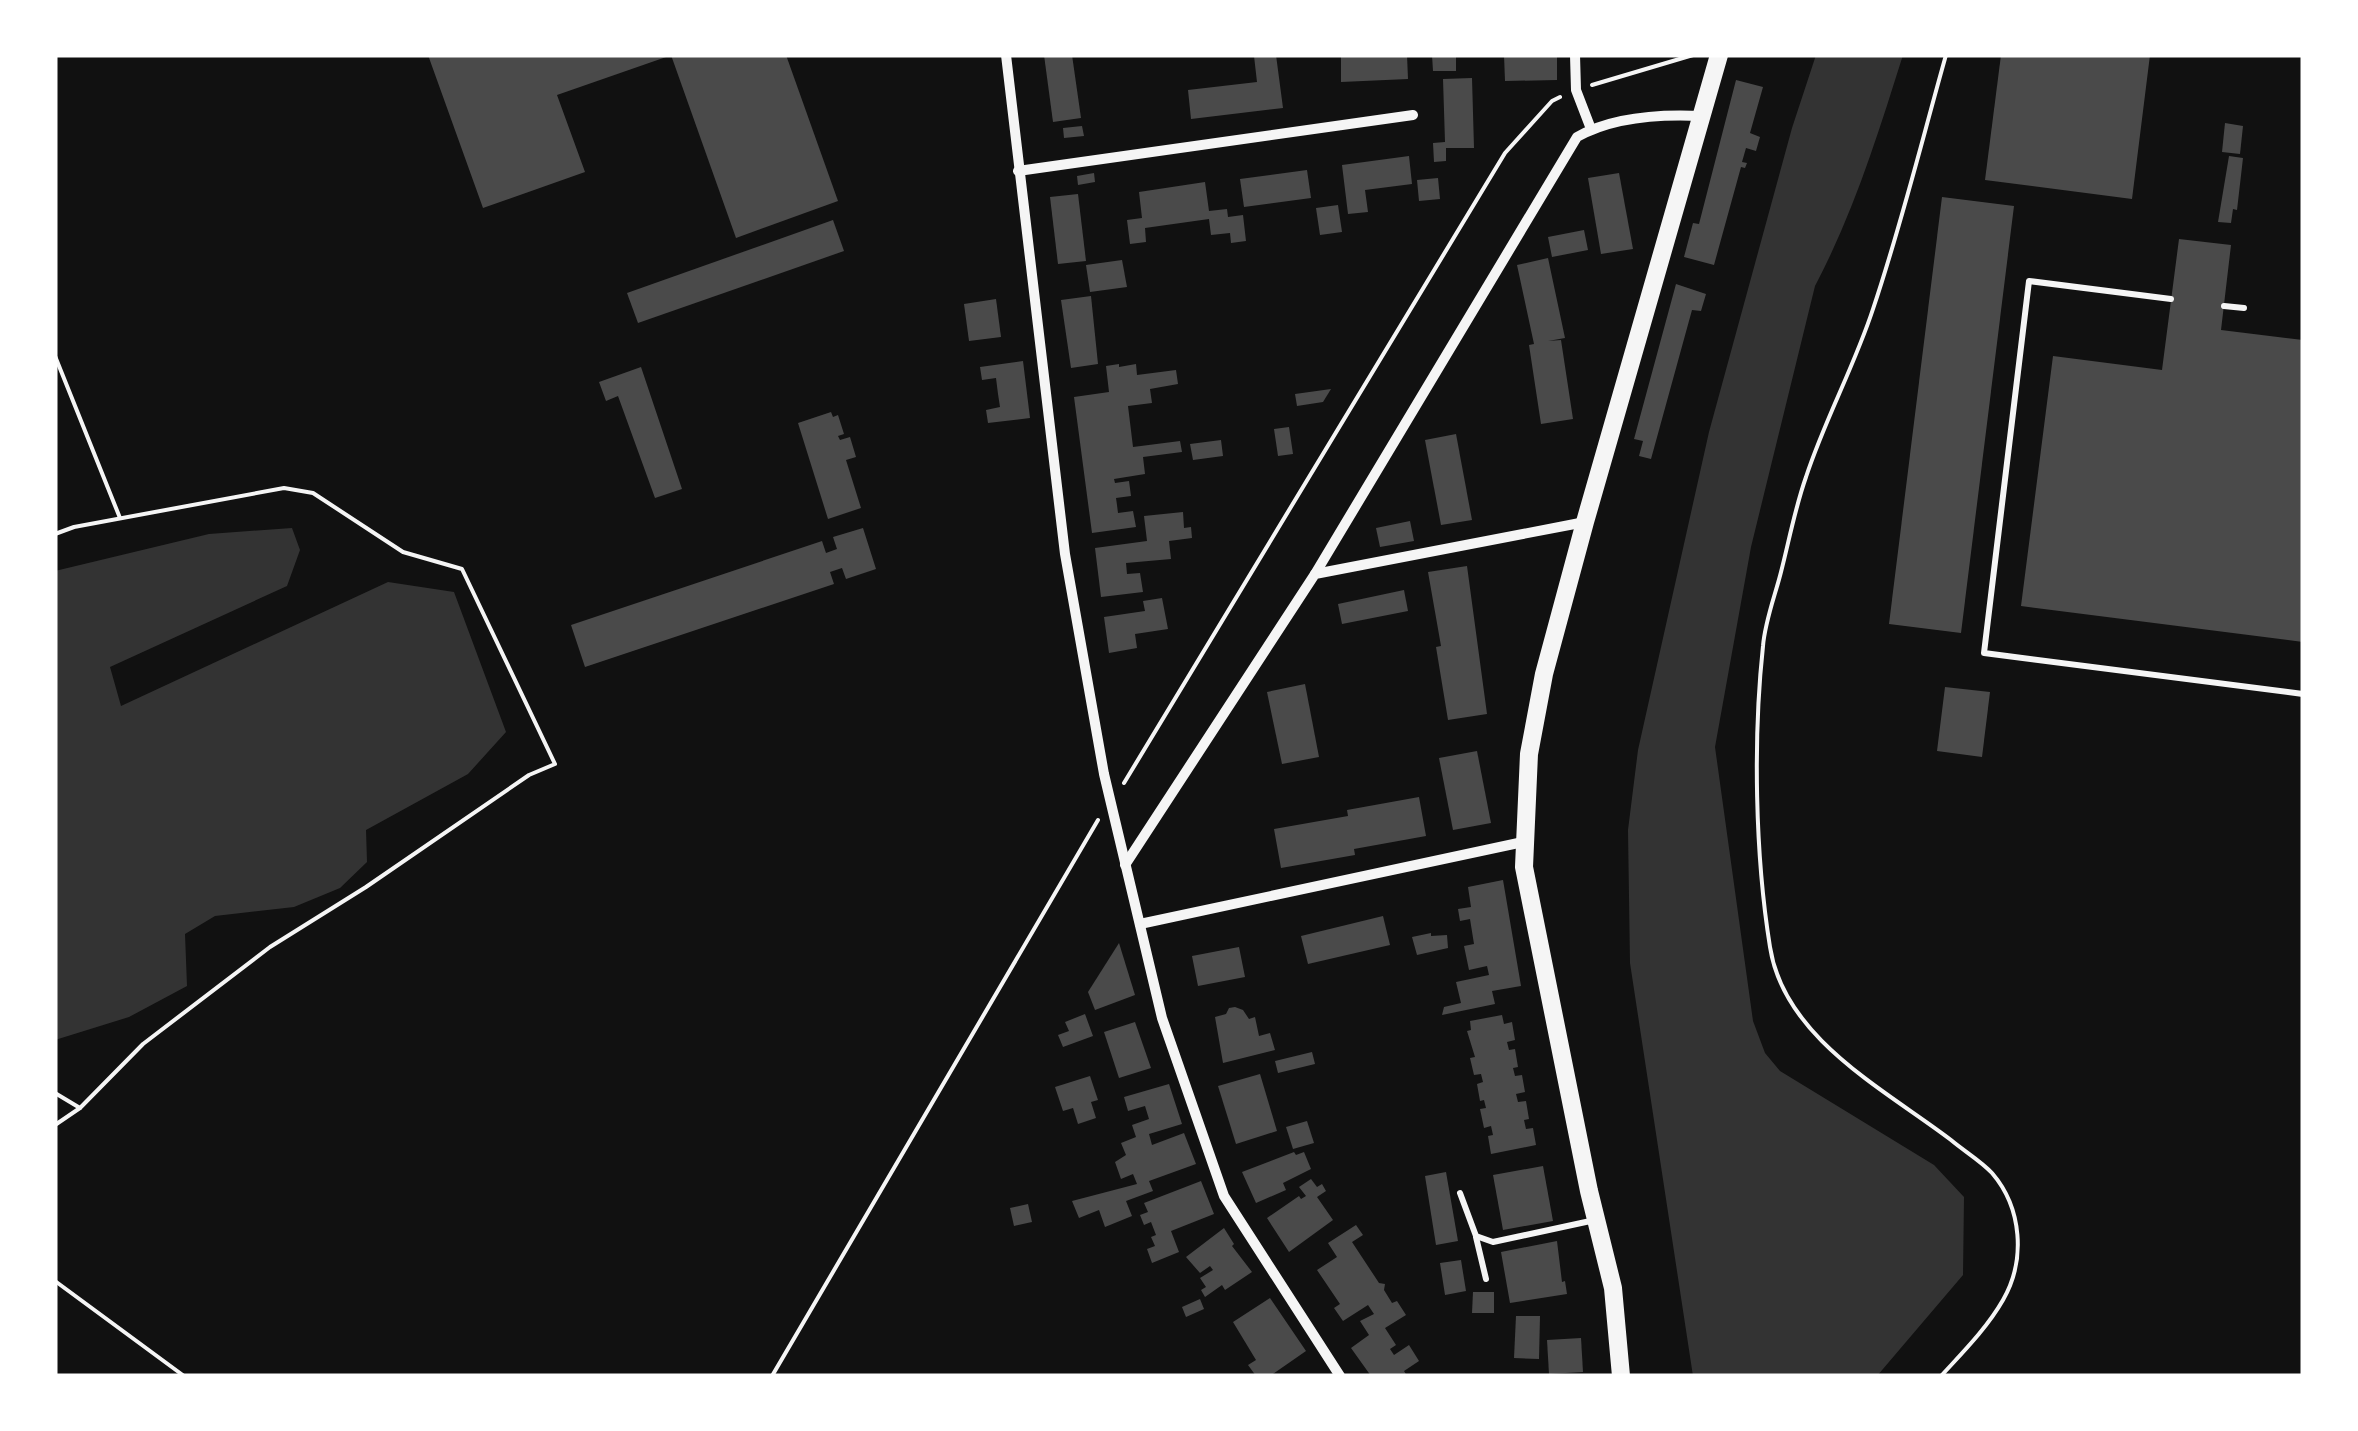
<svg xmlns="http://www.w3.org/2000/svg" width="2358" height="1431" font-family="Jost,sans-serif">
<style>
.water{fill:#333}
.building{fill:#4a4a4a}
.lines{fill:none;stroke-linecap:round;stroke-linejoin:round}
.path{stroke:#f5f5f5;stroke-width:4}
.service{stroke:#f5f5f5;stroke-width:6}
.minor{stroke:#f5f5f5;stroke-width:10}
.tertiary{stroke:#f5f5f5;stroke-width:18}
</style>
<rect width="100%" height="100%" fill="#111"/>
<g class="water">
<path d="M 1816,55 L 1903,55 C 1878,134 1854,212 1815,286 L 1751,547 L 1715,747 L 1753,1021 L 1765,1053 L 1780,1071 L 1934,1165 L 1964,1197 L 1963,1275 L 1877,1376 L 1693,1376 L 1630,963 L 1628,830 L 1638,750 L 1709,432 L 1792,128 Z"/>
<path d="M 292,528 L 300,550 L 287,586 L 110,667 L 121,706 L 388,582 L 454,592 L 506,732 L 468,774 L 366,830 L 367,862 L 340,888 L 294,907 L 215,916 L 185,934 L 187,986 L 129,1017 L 55,1040 L 55,571 L 209,534 Z"/>
</g>
<g class="building">
<path d="M 428,55 L 669,55 L 669,56 L 557,95 L 585,172 L 483,208 Z"/>
<path d="M 671,55 L 786,55 L 838,201 L 736,238 Z"/>
<path d="M 1044,55 L 1072,55 L 1081,118 L 1053,122 Z"/>
<path d="M 1276,55 L 1283,108 L 1191,119 L 1188,90 L 1257,82 L 1254,56 Z"/>
<path d="M 1341,55 L 1407,55 L 1408,79 L 1341,82 Z"/>
<path d="M 1432,55 L 1456,56 L 1456,71 L 1433,71 Z"/>
<path d="M 1504,55 L 1557,55 L 1557,80 L 1505,81 Z"/>
<path d="M 2001,55 L 2150,55 L 2132,199 L 1985,180 Z"/>
<path d="M 1472,78 L 1474,148 L 1446,148 L 1446,161 L 1434,162 L 1433,143 L 1445,142 L 1443,79 Z"/>
<path d="M 1736,80 L 1763,87 L 1750,133 L 1760,137 L 1756,151 L 1746,148 L 1742,162 L 1747,163 L 1745,168 L 1741,167 L 1714,265 L 1684,257 L 1693,223 L 1699,224 Z"/>
<path d="M 2225,123 L 2243,126 L 2240,154 L 2222,152 Z"/>
<path d="M 1082,126 L 1084,136 L 1064,138 L 1063,128 Z"/>
<path d="M 1409,156 L 1412,184 L 1365,190 L 1368,212 L 1348,214 L 1342,165 Z"/>
<path d="M 2229,156 L 2243,158 L 2237,210 L 2233,209 L 2231,223 L 2218,222 Z"/>
<path d="M 1307,170 L 1311,198 L 1244,207 L 1240,179 Z"/>
<path d="M 1094,173 L 1095,182 L 1078,185 L 1077,176 Z"/>
<path d="M 1619,173 L 1633,249 L 1601,254 L 1588,178 Z"/>
<path d="M 1438,178 L 1440,199 L 1419,201 L 1417,180 Z"/>
<path d="M 1205,182 L 1209,211 L 1227,209 L 1228,217 L 1243,215 L 1246,241 L 1231,243 L 1230,233 L 1211,235 L 1209,219 L 1145,228 L 1146,242 L 1130,244 L 1127,220 L 1142,218 L 1139,192 Z"/>
<path d="M 1078,194 L 1086,261 L 1058,264 L 1050,197 Z"/>
<path d="M 1942,197 L 2014,206 L 1961,633 L 1889,624 Z"/>
<path d="M 1338,205 L 1342,232 L 1320,235 L 1316,208 Z"/>
<path d="M 833,220 L 844,251 L 638,323 L 627,293 Z"/>
<path d="M 1584,230 L 1588,250 L 1552,257 L 1548,237 Z"/>
<path d="M 2179,239 L 2231,245 L 2221,330 L 2303,340 L 2303,642 L 2021,606 L 2053,356 L 2162,370 Z"/>
<path d="M 1548,258 L 1565,338 L 1548,341 L 1561,340 L 1573,419 L 1541,424 L 1529,345 L 1534,344 L 1517,265 Z"/>
<path d="M 1122,260 L 1127,287 L 1090,292 L 1086,265 Z"/>
<path d="M 1676,284 L 1706,294 L 1701,311 L 1692,310 L 1651,459 L 1639,456 L 1643,441 L 1634,439 Z"/>
<path d="M 1091,296 L 1098,364 L 1071,368 L 1061,300 Z"/>
<path d="M 996,299 L 1001,337 L 969,341 L 964,304 Z"/>
<path d="M 1023,361 L 1030,418 L 988,423 L 986,410 L 1000,407 L 998,394 L 996,378 L 982,380 L 980,367 Z"/>
<path d="M 1119,364 L 1119,367 L 1136,364 L 1137,375 L 1176,370 L 1178,384 L 1150,389 L 1152,403 L 1128,406 L 1133,447 L 1180,441 L 1182,452 L 1143,457 L 1145,474 L 1114,479 L 1115,483 L 1129,481 L 1131,496 L 1116,498 L 1117,505 L 1118,513 L 1133,511 L 1136,527 L 1092,533 L 1074,397 L 1109,392 L 1106,366 Z"/>
<path d="M 641,367 L 682,489 L 655,498 L 618,396 L 606,401 L 599,382 Z"/>
<path d="M 1331,389 L 1323,402 L 1297,406 L 1295,394 Z"/>
<path d="M 831,412 L 833,417 L 838,415 L 844,434 L 838,436 L 840,440 L 850,437 L 856,457 L 846,460 L 861,508 L 828,519 L 798,423 Z"/>
<path d="M 1289,427 L 1293,454 L 1278,456 L 1274,429 Z"/>
<path d="M 1456,434 L 1472,520 L 1441,525 L 1425,440 Z"/>
<path d="M 1221,440 L 1223,456 L 1193,460 L 1190,444 Z"/>
<path d="M 1183,512 L 1184,528 L 1191,527 L 1192,538 L 1169,541 L 1171,559 L 1126,563 L 1127,574 L 1140,573 L 1143,592 L 1101,597 L 1095,548 L 1147,541 L 1144,516 Z"/>
<path d="M 1410,521 L 1414,541 L 1380,547 L 1376,528 Z"/>
<path d="M 863,528 L 876,569 L 846,579 L 842,568 L 830,572 L 834,584 L 585,667 L 571,625 L 822,541 L 826,553 L 837,549 L 833,537 Z"/>
<path d="M 1467,566 L 1487,714 L 1448,720 L 1436,647 L 1441,646 L 1428,572 Z"/>
<path d="M 1404,590 L 1408,611 L 1342,624 L 1338,604 Z"/>
<path d="M 1162,598 L 1168,629 L 1135,634 L 1137,648 L 1109,653 L 1104,617 L 1145,611 L 1143,601 Z"/>
<path d="M 1305,684 L 1319,757 L 1282,764 L 1267,692 Z"/>
<path d="M 1945,687 L 1990,692 L 1982,757 L 1937,751 Z"/>
<path d="M 1477,751 L 1491,823 L 1453,830 L 1439,758 Z"/>
<path d="M 1419,797 L 1426,836 L 1354,849 L 1355,855 L 1281,868 L 1274,829 L 1348,816 L 1347,810 Z"/>
<path d="M 1503,880 L 1521,986 L 1492,991 L 1495,1004 L 1442,1015 L 1444,1007 L 1461,1003 L 1456,982 L 1489,975 L 1487,966 L 1469,970 L 1464,946 L 1474,944 L 1470,919 L 1460,921 L 1458,909 L 1471,907 L 1468,887 Z"/>
<path d="M 1383,916 L 1390,945 L 1308,964 L 1301,936 Z"/>
<path d="M 1431,933 L 1431,936 L 1447,935 L 1448,948 L 1417,955 L 1412,937 Z"/>
<path d="M 1119,943 L 1135,995 L 1095,1010 L 1088,992 Z"/>
<path d="M 1239,947 L 1245,977 L 1198,986 L 1192,956 Z"/>
<path d="M 1235,1007 L 1243,1010 L 1249,1019 L 1255,1017 L 1259,1036 L 1270,1033 L 1275,1050 L 1223,1063 L 1215,1017 L 1226,1014 L 1229,1008 Z"/>
<path d="M 1085,1014 L 1093,1036 L 1063,1047 L 1058,1035 L 1069,1031 L 1065,1022 Z"/>
<path d="M 1502,1015 L 1504,1024 L 1512,1022 L 1515,1040 L 1507,1042 L 1509,1050 L 1515,1049 L 1518,1067 L 1513,1068 L 1515,1076 L 1522,1075 L 1525,1092 L 1516,1094 L 1518,1102 L 1526,1101 L 1529,1119 L 1524,1120 L 1526,1129 L 1533,1128 L 1536,1145 L 1491,1154 L 1488,1136 L 1493,1135 L 1491,1126 L 1484,1128 L 1480,1109 L 1486,1108 L 1484,1100 L 1480,1101 L 1477,1084 L 1483,1082 L 1481,1074 L 1474,1075 L 1470,1058 L 1475,1057 L 1467,1031 L 1471,1030 L 1470,1021 Z"/>
<path d="M 1135,1022 L 1151,1068 L 1119,1078 L 1104,1032 Z"/>
<path d="M 1312,1052 L 1315,1064 L 1278,1073 L 1275,1061 Z"/>
<path d="M 1260,1074 L 1277,1131 L 1236,1144 L 1218,1086 Z"/>
<path d="M 1090,1076 L 1098,1100 L 1091,1102 L 1096,1118 L 1078,1124 L 1073,1108 L 1063,1111 L 1055,1087 Z"/>
<path d="M 1169,1084 L 1182,1124 L 1149,1134 L 1152,1145 L 1184,1133 L 1196,1164 L 1149,1181 L 1153,1191 L 1126,1201 L 1132,1216 L 1105,1227 L 1099,1210 L 1079,1218 L 1072,1201 L 1137,1184 L 1133,1174 L 1121,1179 L 1115,1162 L 1126,1155 L 1121,1143 L 1136,1137 L 1132,1125 L 1149,1119 L 1145,1106 L 1128,1111 L 1124,1097 Z"/>
<path d="M 1307,1121 L 1314,1143 L 1293,1149 L 1286,1127 Z"/>
<path d="M 1294,1152 L 1296,1155 L 1304,1152 L 1311,1169 L 1283,1183 L 1286,1190 L 1256,1203 L 1242,1172 Z"/>
<path d="M 1543,1166 L 1553,1221 L 1503,1230 L 1493,1175 Z"/>
<path d="M 1446,1172 L 1458,1241 L 1436,1245 L 1425,1176 Z"/>
<path d="M 1311,1179 L 1317,1187 L 1322,1184 L 1326,1191 L 1317,1197 L 1333,1220 L 1289,1252 L 1267,1218 L 1299,1196 L 1301,1199 L 1306,1196 L 1299,1187 Z"/>
<path d="M 1201,1181 L 1214,1214 L 1171,1231 L 1179,1252 L 1152,1263 L 1147,1249 L 1155,1246 L 1151,1237 L 1156,1235 L 1151,1222 L 1144,1225 L 1140,1215 L 1148,1212 L 1144,1203 Z"/>
<path d="M 1028,1204 L 1032,1222 L 1014,1226 L 1010,1208 Z"/>
<path d="M 1356,1225 L 1363,1235 L 1352,1242 L 1379,1283 L 1385,1284 L 1384,1290 L 1392,1303 L 1397,1301 L 1406,1315 L 1385,1328 L 1396,1345 L 1390,1349 L 1394,1355 L 1409,1345 L 1419,1361 L 1404,1371 L 1407,1376 L 1371,1376 L 1351,1348 L 1369,1335 L 1360,1321 L 1374,1314 L 1368,1305 L 1343,1321 L 1334,1308 L 1340,1304 L 1317,1270 L 1337,1257 L 1328,1243 Z"/>
<path d="M 1224,1228 L 1234,1244 L 1232,1246 L 1252,1272 L 1225,1290 L 1222,1285 L 1205,1297 L 1201,1290 L 1206,1287 L 1200,1278 L 1213,1270 L 1210,1266 L 1200,1273 L 1186,1257 Z"/>
<path d="M 1557,1241 L 1562,1282 L 1565,1281 L 1567,1294 L 1510,1303 L 1501,1252 Z"/>
<path d="M 1461,1260 L 1466,1291 L 1445,1295 L 1440,1263 Z"/>
<path d="M 1473,1292 L 1494,1292 L 1494,1313 L 1472,1313 Z"/>
<path d="M 1270,1298 L 1306,1351 L 1270,1376 L 1256,1376 L 1248,1365 L 1256,1360 L 1233,1322 Z"/>
<path d="M 1200,1299 L 1204,1309 L 1186,1317 L 1182,1307 Z"/>
<path d="M 1516,1316 L 1540,1316 L 1539,1359 L 1514,1358 Z"/>
<path d="M 1581,1338 L 1583,1372 L 1549,1374 L 1547,1340 Z"/>
</g>
<g class="lines">
<g class="path">
<path d="M 1592,85 L 1693,55"/>
<path d="M 55,356 L 120,518"/>
<path d="M 55,534 L 74,527 L 284,488 L 313,493 L 403,552 L 462,569 L 555,764 L 529,775 L 366,887 L 270,947 L 143,1044 L 80,1108 L 55,1125"/>
<path d="M 1124,783 L 1505,153 L 1552,101 L 1560,97"/>
<path d="M 55,1093 L 80,1108"/>
<path d="M 55,1281 L 184,1376"/>
<path d="M 772,1376 L 1098,820"/>
<path d="M 1941,1376 C 1963,1352 1987,1328 2003,1300 C 2026,1260 2022,1208 1992,1173 C 1981,1161 1964,1151 1951,1140 C 1884,1089 1784,1038 1770,947 C 1755,854 1753,739 1763,646 C 1765,621 1775,596 1781,572 C 1789,541 1795,508 1806,477 C 1825,419 1854,367 1873,309 C 1901,226 1922,140 1946,55"/>
</g>
<g class="service">
<path d="M 2171,299 L 2029,281 L 1984,653 L 2303,694"/>
<path d="M 2224,306 L 2244,308"/>
<path d="M 1460,1193 L 1476,1236 L 1493,1242 L 1595,1220"/>
<path d="M 1476,1237 L 1486,1279"/>
</g>
<g class="minor">
<path d="M 1006,55 L 1065,554 L 1104,774 L 1162,1018 L 1224,1196 L 1340,1376"/>
<path d="M 1575,55 L 1576,90 L 1591,129"/>
<path d="M 1018,171 L 1413,115"/>
<path d="M 1315,574 L 1577,137 C 1612,117 1662,114 1702,116"/>
<path d="M 1125,865 L 1315,574 L 1585,522"/>
<path d="M 1140,924 L 1523,842"/>
</g>
<path class="tertiary" d="M 1621,1376 L 1613,1288 L 1589,1191 L 1524,867 L 1529,754 L 1544,674 L 1585,522 L 1719,55"/>
</g>
<rect width="2358" height="1431" fill="none" stroke="#ffffff" stroke-width="115"/>
</svg>
